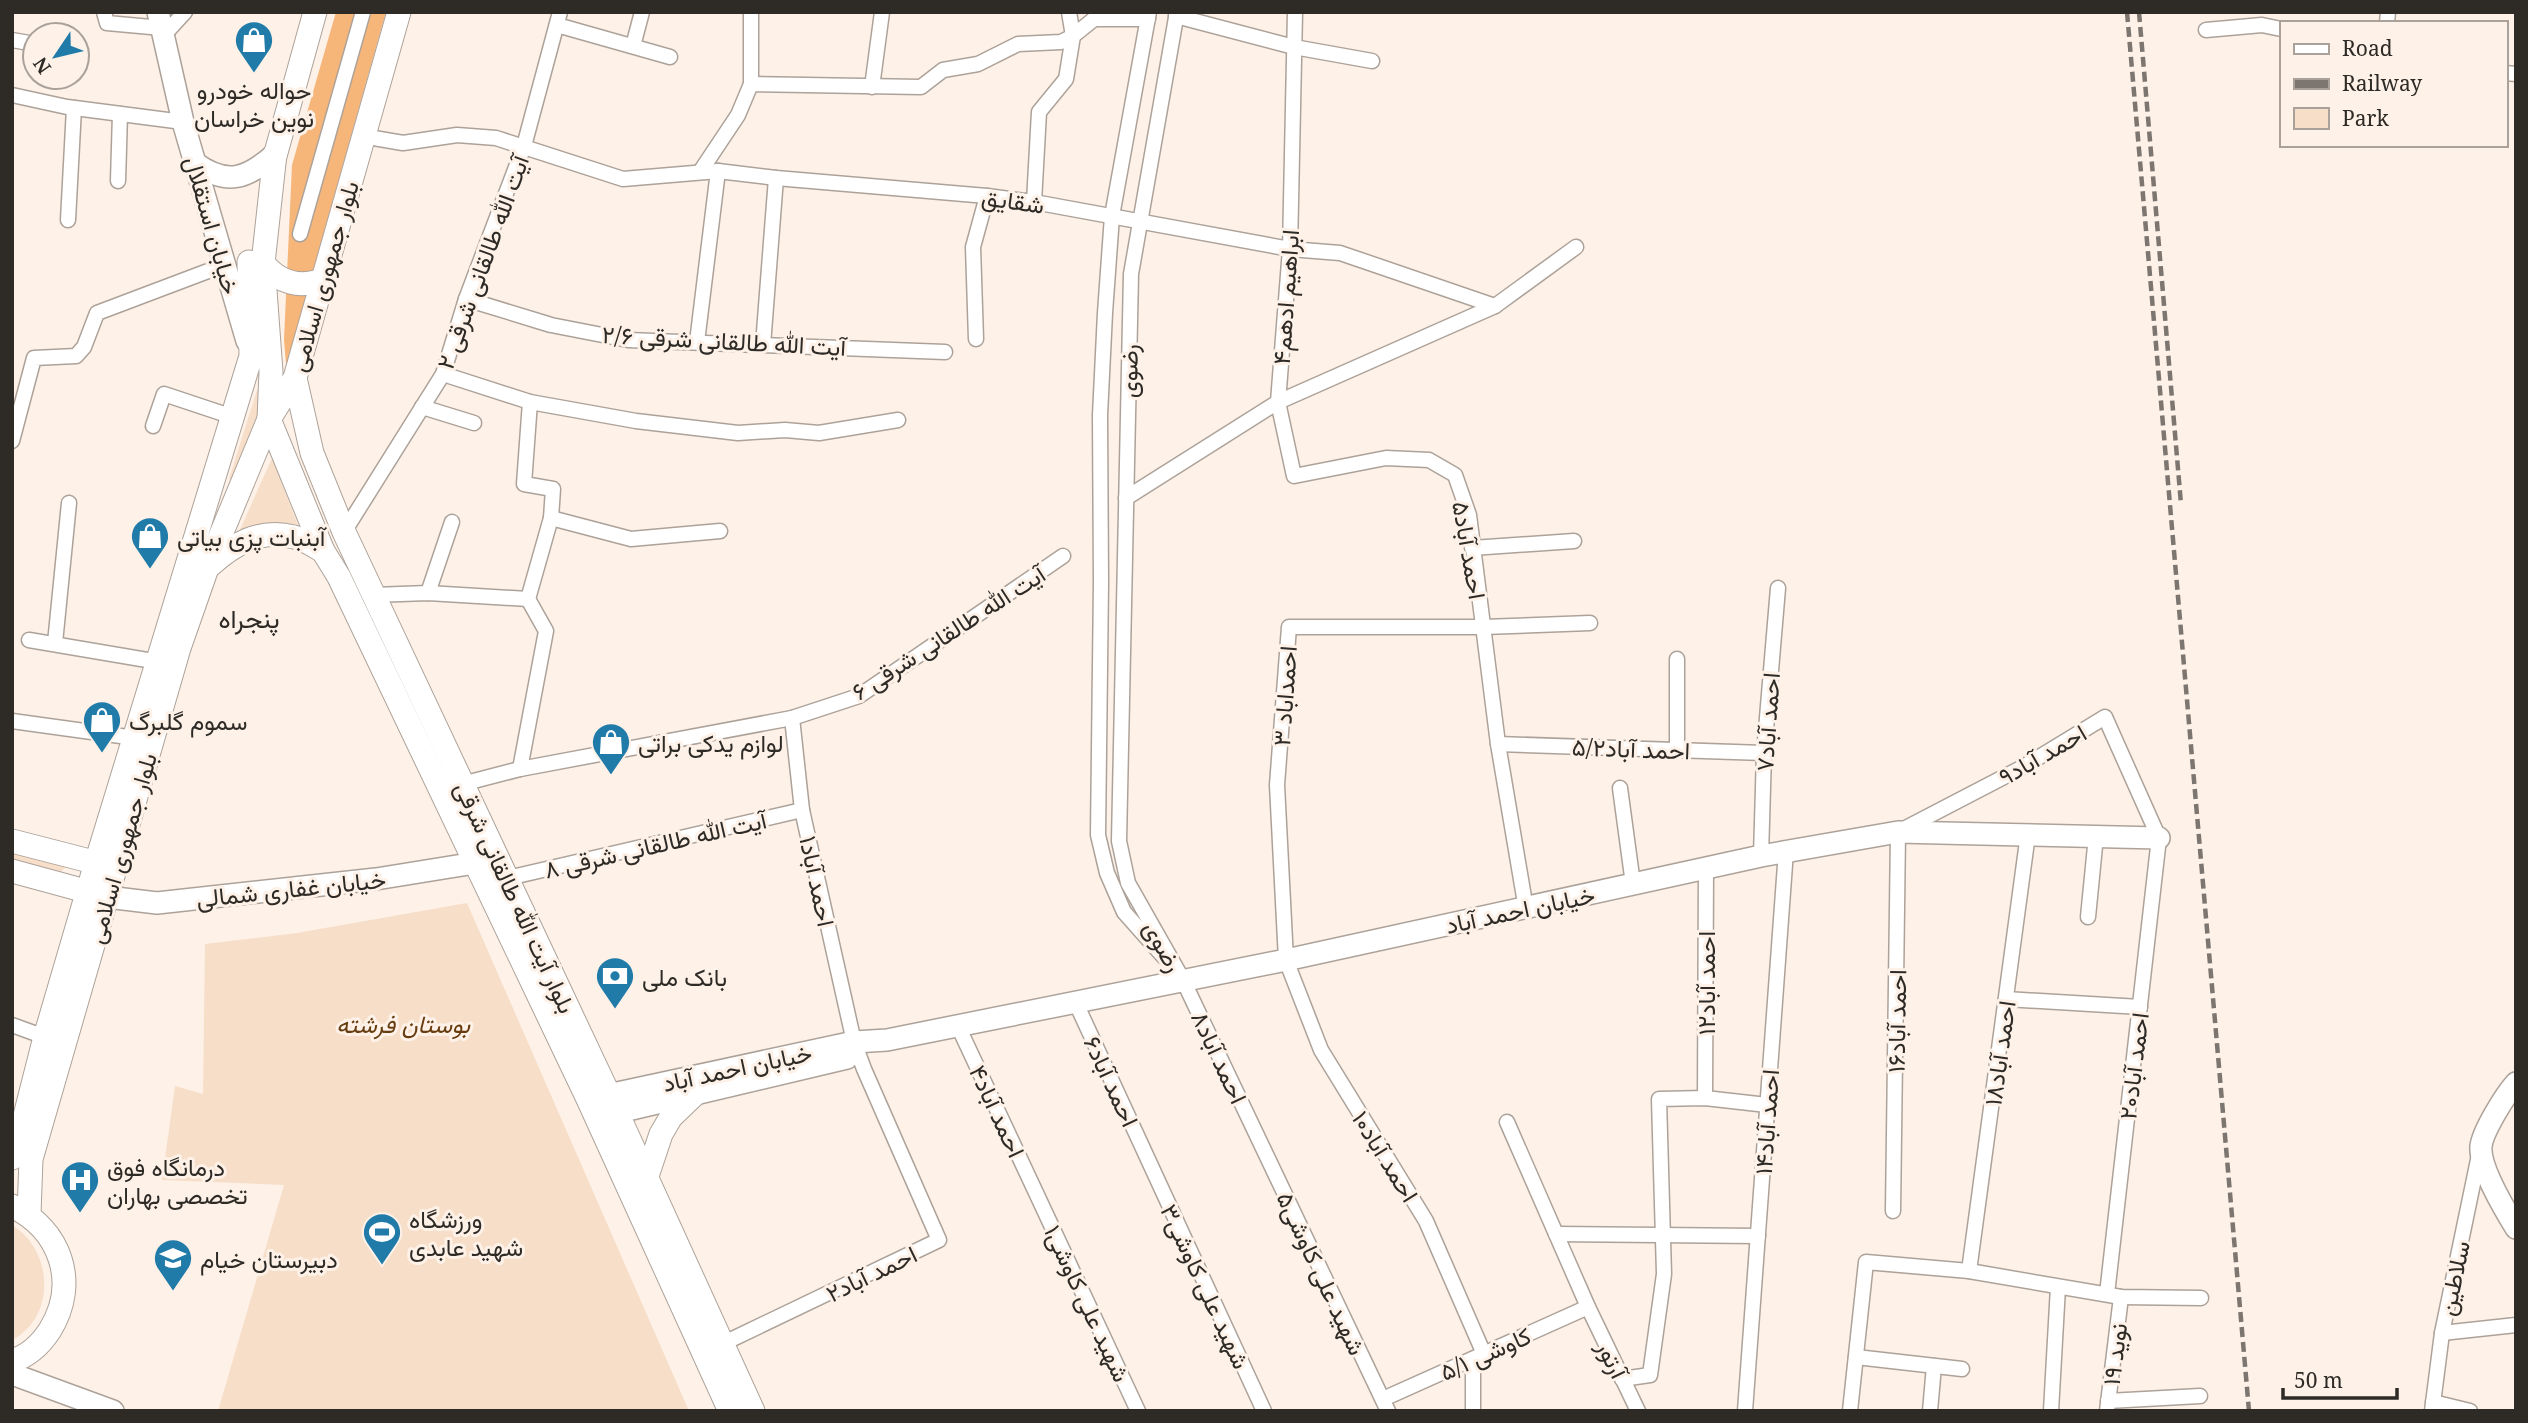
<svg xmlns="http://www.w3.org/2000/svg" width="2528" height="1423" font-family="'Noto Serif',Vazirmatn,serif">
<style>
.green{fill:#f7dec8}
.forest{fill:#f6b579}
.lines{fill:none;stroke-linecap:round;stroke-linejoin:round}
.street-casing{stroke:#ada299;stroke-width:17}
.secondary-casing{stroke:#ada299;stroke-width:24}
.primary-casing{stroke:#ada299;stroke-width:25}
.street{stroke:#fff;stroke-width:14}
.secondary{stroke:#fff;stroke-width:21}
.primary{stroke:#fff;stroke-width:23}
.rail{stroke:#7d7670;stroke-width:4.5;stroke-dasharray:10 5;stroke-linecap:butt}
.labels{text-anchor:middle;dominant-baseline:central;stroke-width:6;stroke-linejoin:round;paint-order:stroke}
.poi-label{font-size:24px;fill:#2e2a26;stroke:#fdf1e8;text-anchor:start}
.street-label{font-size:24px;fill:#2e2a26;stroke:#fdf1e8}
.park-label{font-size:24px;font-style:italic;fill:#673d0f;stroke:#fdf1e8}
.neighbourhood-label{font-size:26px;fill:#2e2a26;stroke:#fdf1e8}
</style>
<rect width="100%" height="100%" fill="#fdf1e8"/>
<g class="green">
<path d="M 257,390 L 262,390 L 265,414 L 233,480 L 229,479 Z"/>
<path d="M 272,458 L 299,528 L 239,532 Z"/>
<path d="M 12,851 L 66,865 L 64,869 L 59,873 L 12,863 Z"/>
<path d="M 467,903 L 689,1411 L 218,1411 L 284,1185 L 162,1180 L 175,1086 L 203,1094 L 205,944 L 297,933 Z"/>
<path d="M 12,1225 C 53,1250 57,1316 12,1340 Z"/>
</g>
<path class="forest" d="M 336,12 L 386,12 L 299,320 L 287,375 L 284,340 L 292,165 Z"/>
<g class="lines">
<g class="street-casing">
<g id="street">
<path d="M 104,12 L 107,23 L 162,28"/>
<path d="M 1149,12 L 1112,216 L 1105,313 L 1100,415 L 1101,582 L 1098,835 L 1107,873 L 1124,912 L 1164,957"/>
<path d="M 1177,12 L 1131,274 L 1119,841 L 1128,883 L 1183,980 L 1388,1411"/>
<path d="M 1176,16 L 1294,47 L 1372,61"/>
<path d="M 2387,23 L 2388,12"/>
<path d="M 557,25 L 670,57"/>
<path d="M 2206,30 L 2262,25 L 2281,29"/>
<path d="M 163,36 L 185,12"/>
<path d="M 12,40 L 35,44"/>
<path d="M 633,46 L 642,12"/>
<path d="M 2505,73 L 2516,74"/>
<path d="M 751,84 L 751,12"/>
<path d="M 872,87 L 882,12"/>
<path d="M 12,95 L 67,107 L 183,122"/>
<path d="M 362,136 L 403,143 L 457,135 L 496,138 L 623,179 L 718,171 L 776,178 L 987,196 L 1034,202 L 1290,249 L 1340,253 L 1495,306"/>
<path d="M 700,172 L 738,115 L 751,84 L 921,87 L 943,70 L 978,64 L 1018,44 L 1061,42 L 1073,36 L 1069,12"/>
<path d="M 118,181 L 120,114"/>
<path d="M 1034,202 L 1039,112 L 1066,79 L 1073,36 L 1094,19 L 1148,19"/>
<path d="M 68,220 L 74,108"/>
<path d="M 300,234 L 363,12"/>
<path d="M 466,299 L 551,325 L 628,340 L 945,352"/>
<path d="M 976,339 L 973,247 L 987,196"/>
<path d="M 697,342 L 718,171"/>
<path d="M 763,345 L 776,178"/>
<path d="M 443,374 L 530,402 L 636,421 L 738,433 L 785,430 L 819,433 L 898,420"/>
<path d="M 530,402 L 524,484 L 553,489 L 551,518"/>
<path d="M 422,407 L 474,423"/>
<path d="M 153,426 L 164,394 L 233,417"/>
<path d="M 12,441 L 34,358 L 76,356 L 84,347 L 97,313 L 224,265"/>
<path d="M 1126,498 L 1278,402 L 1290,249 L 1295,12"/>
<path d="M 344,532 L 443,374 L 466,299 L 524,146 L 560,12"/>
<path d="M 1472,548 L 1574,541"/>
<path d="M 428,593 L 452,522"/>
<path d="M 373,595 L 428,593 L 528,599"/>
<path d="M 528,599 L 551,518 L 631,539 L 720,531"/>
<path d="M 29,640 L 159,662"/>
<path d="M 55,643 L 69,503"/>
<path d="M 1677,659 L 1677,749"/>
<path d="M 12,721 L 135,738"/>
<path d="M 1498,744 L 1764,753"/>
<path d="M 520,769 L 546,631 L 528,599"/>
<path d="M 462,784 L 520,769 L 792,718 L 859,696 L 1063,556"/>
<path d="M 1620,788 L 1633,884"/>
<path d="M 1761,856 L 1764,753 L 1778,588"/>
<path d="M 508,878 L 802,810"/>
<path d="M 1526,909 L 1498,744 L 1469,515 L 1455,475 L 1429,460 L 1386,458 L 1294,476 L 1278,402 L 1495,306 L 1576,247"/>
<path d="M 2088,917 L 2096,836"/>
<path d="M 2006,999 L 2140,1007"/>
<path d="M 1075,1001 L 1264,1411"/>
<path d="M 12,1025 L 45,1037"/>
<path d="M 958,1026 L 1138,1411"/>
<path d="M 1705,1098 L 1706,868"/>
<path d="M 1507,1122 L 1588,1307 L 1638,1411"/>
<path d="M 1893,1211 L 1898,832 L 2023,767 L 2105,717 L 2159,838 L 2107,1294"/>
<path d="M 1556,1234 L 1758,1236"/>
<path d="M 1969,1271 L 2028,834"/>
<path d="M 2442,1333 L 2516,1325"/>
<path d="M 722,1344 L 939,1240 L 864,1069 L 854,1042 L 802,810 L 792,718"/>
<path d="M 1484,1354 L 1426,1221 L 1321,1050 L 1286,960 L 1277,785 L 1289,627 L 1483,627 L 1590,623"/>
<path d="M 1856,1357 L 1962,1369"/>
<path d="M 1473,1359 L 1473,1411"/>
<path d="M 1622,1379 L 1650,1375 L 1664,1274 L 1659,1099 L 1705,1098 L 1767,1105"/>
<path d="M 1383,1399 L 1588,1307"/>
<path d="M 2108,1401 L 2200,1396"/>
<path d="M 2433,1402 L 2470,1411"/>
<path d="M 1745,1411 L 1786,851"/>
<path d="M 1850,1411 L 1866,1262 L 1969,1271 L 2121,1297 L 2201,1298"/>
<path d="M 1930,1411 L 1934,1366"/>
<path d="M 2051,1411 L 2058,1287"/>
<path d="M 2107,1411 L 2121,1297"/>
<path d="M 2432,1411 L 2442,1333 L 2479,1155"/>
</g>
</g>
<g class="secondary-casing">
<g id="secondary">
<path d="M 158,12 L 183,122 L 247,341"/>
<path d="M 195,163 C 227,186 247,179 275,154"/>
<path d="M 107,897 L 157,903 L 376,879 L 475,863"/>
<path d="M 2516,1083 C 2505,1095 2483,1131 2481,1146 C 2479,1167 2505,1210 2516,1228"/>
<path d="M 594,1098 L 854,1042 L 887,1040 L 1286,960 L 1761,856 L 1898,832 L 2159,838"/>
<path d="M 602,1116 L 847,1058"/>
<path d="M 12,1374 L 113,1411"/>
</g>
</g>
<g class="primary-casing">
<g id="primary">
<path d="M 275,154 L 263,263 L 271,372 L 269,419 L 323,551 L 339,577 L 588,1099 L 730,1411"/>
<path d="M 272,167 L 315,12"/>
<path d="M 263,263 C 279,283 300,289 324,279"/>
<path d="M 295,378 L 312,453 L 344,532 L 609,1095 L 753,1411"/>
<path d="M 209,566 C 234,544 259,528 294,537 C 304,539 314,546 323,551"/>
<path d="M 12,841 L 109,866"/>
<path d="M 12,871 L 104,896"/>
<path d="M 12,1158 L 15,1155 L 45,1037 L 96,863 L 251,356 L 249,262"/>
<path d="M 646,1179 L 661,1134 L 671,1117 L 696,1093"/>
<path d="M 12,1206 C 61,1230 79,1283 50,1330 C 41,1344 28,1356 12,1361"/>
<path d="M 29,1214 L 31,1159 L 179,648 L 207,568 L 269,419 L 295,378 L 399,12"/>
</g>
</g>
<use href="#street" class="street"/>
<use href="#secondary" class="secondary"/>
<use href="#primary" class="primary"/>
<g class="rail">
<path d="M 2127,12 L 2249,1411"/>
<path d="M 2139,12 L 2181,504"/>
</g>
</g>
<defs>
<g id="shop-pin" transform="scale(2.0125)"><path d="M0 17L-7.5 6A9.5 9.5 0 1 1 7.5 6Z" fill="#217ba9" stroke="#fdf1e8"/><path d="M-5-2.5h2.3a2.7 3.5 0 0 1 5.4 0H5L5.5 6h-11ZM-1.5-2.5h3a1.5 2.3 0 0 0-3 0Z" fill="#fff"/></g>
<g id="bank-pin" transform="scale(2.0125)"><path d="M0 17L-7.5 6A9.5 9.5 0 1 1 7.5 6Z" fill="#217ba9" stroke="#fdf1e8"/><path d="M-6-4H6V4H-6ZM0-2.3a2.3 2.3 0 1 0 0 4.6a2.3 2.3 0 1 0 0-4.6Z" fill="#fff"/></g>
<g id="hospital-pin" transform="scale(2.0125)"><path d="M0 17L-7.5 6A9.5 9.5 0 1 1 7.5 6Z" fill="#217ba9" stroke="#fdf1e8"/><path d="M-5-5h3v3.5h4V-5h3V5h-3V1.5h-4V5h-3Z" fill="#fff"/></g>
<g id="stadium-pin" transform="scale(2.0125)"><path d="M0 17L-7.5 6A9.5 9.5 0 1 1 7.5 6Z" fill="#217ba9" stroke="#fdf1e8"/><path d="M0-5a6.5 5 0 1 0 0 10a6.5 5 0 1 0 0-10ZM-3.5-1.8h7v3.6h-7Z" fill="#fff"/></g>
<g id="school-pin" transform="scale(2.0125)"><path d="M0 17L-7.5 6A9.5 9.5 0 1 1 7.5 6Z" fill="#217ba9" stroke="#fdf1e8"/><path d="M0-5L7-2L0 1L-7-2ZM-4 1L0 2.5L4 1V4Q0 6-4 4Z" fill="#fff"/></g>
</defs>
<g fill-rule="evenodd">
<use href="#shop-pin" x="254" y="40"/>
<use href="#shop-pin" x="150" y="536"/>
<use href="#shop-pin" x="102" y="720"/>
<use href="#shop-pin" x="611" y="742"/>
<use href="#bank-pin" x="615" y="976"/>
<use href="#hospital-pin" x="80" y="1180"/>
<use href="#stadium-pin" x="382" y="1232"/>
<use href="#school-pin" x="173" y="1258"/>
</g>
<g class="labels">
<g class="poi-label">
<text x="254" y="89" text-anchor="middle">حواله خودرو<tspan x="254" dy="28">نوین خراسان</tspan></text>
<text x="177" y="536">آبنبات پزی بیاتی</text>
<text x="129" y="720">سموم گلبرگ</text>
<text x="638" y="742">لوازم یدکی براتی</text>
<text x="642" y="976">بانک ملی</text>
<text x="107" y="1166">درمانگاه فوق<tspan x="107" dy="28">تخصصی بهاران</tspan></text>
<text x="409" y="1218">ورزشگاه<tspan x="409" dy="28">شهید عابدی</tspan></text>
<text x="200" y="1258">دبیرستان خیام</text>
</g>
<g class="street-label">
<text transform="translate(1013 200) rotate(8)">شقایق</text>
<text transform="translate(213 225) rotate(74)">خیابان استقلال</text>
<text transform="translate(482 262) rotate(-70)">آیت الله طالقانی شرقی ۲</text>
<text transform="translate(323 276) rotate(-74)">بلوار جمهوری اسلامی</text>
<text transform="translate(1285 297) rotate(-86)">ابراهیم ادهم۴</text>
<text transform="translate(724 340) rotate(3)">آیت الله طالقانی شرقی ۲/۶</text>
<text transform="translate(1128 371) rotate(-89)">رضوی</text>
<text transform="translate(1470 550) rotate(80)">احمد آباد۵</text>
<text transform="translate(948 632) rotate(-33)">آیت الله طالقانی شرقی ۶</text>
<text transform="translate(1284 696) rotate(-86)">احمداباد ۳</text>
<text transform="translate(1767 722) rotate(-86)">احمد آباد۷</text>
<text transform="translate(1631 748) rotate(2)">احمد آباد۵/۲</text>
<text transform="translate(2042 754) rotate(-30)">احمد آباد۹</text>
<text transform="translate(655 844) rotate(-13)">آیت الله طالقانی شرقی ۸</text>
<text transform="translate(121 848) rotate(-74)">بلوار جمهوری اسلامی</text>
<text transform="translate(818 881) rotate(78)">احمد آباد۱</text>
<text transform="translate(291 888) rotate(-6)">خیابان غفاری شمالی</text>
<text transform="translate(516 897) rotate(65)">بلوار آیت الله طالقانی شرقی</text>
<text transform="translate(1520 909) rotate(-12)">خیابان احمد آباد</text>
<text transform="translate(1164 946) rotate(61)">رضوی</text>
<text transform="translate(1705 983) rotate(-90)">احمد آباد۱۲</text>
<text transform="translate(1896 1021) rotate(-89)">احمد آباد۱۶</text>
<text transform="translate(1999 1053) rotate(-82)">احمد آباد۱۸</text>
<text transform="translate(1220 1057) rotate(65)">احمد آباد۸</text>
<text transform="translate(2133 1066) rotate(-83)">احمد آباد۲۰</text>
<text transform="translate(737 1067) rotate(-12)">خیابان احمد آباد</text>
<text transform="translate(1112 1081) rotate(65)">احمد آباد۶</text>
<text transform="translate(998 1111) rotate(65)">احمد آباد۴</text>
<text transform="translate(1766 1122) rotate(-86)">احمد آباد۱۴</text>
<text transform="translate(1386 1156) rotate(58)">احمد آباد۱۰</text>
<text transform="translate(871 1273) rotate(-26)">احمد آباد۲</text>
<text transform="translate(1322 1273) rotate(65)">شهید علی کاوشی۵</text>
<text transform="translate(2453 1278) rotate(-78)">سلاطین</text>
<text transform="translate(1206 1286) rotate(65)">شهید علی کاوشی۳</text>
<text transform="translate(1088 1303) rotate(65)">شهید علی کاوشی۱</text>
<text transform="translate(1485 1353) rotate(-24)">کاوشی ۵/۱</text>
<text transform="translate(2114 1354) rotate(-83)">نوید ۱۹</text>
<text transform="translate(1613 1359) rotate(64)">آرتور</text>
</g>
<g class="park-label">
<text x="403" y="1023">بوستان فرشته</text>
</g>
<g class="neighbourhood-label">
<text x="249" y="618">پنجراه</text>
</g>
</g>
<rect width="2528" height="1423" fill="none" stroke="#2e2a26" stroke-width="28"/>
<rect x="2280" y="21" width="228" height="126" fill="#fdf1e8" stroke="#aaa19a" stroke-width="2"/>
<rect x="2294" y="44" width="35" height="10" fill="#ffffff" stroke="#aaa19a" stroke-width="2"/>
<text x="2342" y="56" font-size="21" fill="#2e2a26">Road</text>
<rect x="2294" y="79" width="35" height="10" fill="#7d7670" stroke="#aaa19a" stroke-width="2"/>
<text x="2342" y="91" font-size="21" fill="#2e2a26">Railway</text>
<rect x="2294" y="108" width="35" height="21" fill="#f7dec8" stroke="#aaa19a" stroke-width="2"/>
<text x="2342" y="126" font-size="21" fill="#2e2a26">Park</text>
<g transform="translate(56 56) rotate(235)"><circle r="33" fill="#fdf1e8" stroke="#aaa19a" stroke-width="2"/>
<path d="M0-5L12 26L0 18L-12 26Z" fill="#217ba9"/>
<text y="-10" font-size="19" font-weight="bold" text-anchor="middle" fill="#2e2a26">N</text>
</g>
<path d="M2283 1388v10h114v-10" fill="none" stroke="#2e2a26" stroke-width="3.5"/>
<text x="2294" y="1388" font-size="21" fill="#2e2a26" stroke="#fdf1e8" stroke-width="5" paint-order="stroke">50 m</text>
</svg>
